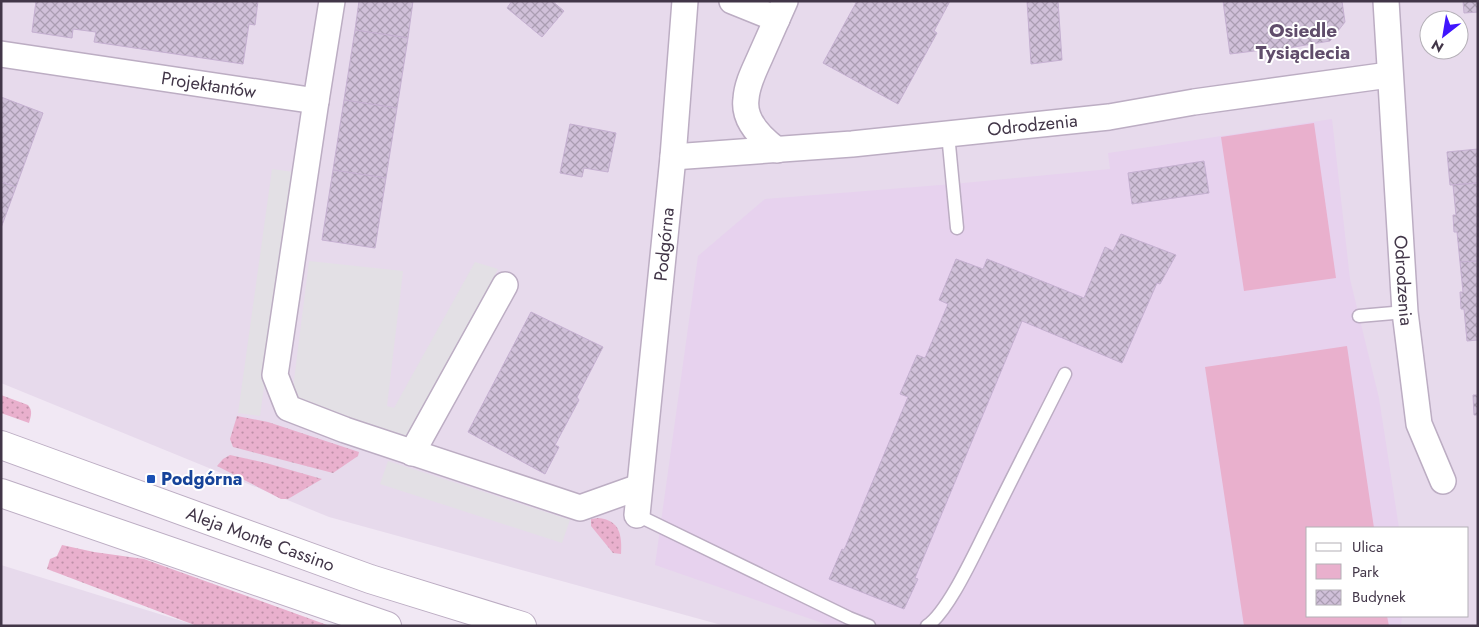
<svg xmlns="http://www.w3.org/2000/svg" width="1479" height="627" font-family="Jost,sans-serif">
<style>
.residential{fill:#e7daec;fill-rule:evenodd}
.education{fill:#e7d2ee}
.green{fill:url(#green-dots)}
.pitch{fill:#e9b0cd}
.parking{fill:#e3e0e5}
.building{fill:url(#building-cross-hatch);stroke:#c5b0d1}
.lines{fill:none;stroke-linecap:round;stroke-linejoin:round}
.service-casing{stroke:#bcadc3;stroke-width:15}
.minor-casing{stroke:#bcadc3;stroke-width:28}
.tertiary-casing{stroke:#bcadc3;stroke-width:30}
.service{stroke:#fff;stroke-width:12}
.minor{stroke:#fff;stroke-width:25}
.tertiary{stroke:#fff;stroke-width:28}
.transit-dot{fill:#1a4fb4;stroke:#fff;stroke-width:2}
.labels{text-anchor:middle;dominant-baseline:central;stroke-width:4;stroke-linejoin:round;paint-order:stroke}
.street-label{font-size:18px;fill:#423648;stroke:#fff}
.transit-label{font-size:18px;font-weight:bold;fill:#164399;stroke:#fff;text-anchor:start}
.neighbourhood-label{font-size:19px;font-weight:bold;fill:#604d6b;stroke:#fff}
</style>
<defs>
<pattern id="green-dots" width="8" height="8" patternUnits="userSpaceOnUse" patternTransform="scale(1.25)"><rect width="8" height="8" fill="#e9b0cd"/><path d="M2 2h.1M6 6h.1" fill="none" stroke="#be90a8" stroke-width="1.8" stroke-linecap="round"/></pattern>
<pattern id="building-cross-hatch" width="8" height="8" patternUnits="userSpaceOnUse" patternTransform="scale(1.25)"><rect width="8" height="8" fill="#d0c0d9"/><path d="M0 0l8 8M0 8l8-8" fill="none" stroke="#aa9db2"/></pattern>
</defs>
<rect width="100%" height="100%" fill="#f1e8f4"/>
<g class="residential">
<path d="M 1,1 L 1478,1 L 1478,626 L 725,626 L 329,517 L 1,383 ZM 1429,20 L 1459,20 L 1459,50 L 1429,50 ZM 1308,528 L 1468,528 L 1468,616 L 1308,616 Z"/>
<path d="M 1,565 L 198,626 L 1,626 Z"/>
</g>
<path class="education" d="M 1332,119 L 1350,279 L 1379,398 L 1399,528 L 1308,528 L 1308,616 L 1402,616 L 1401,626 L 831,626 L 655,565 L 698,256 L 765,199 L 953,184 L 1110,169 L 1108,153 L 1156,146 Z"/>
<g class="green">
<path d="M 1,395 L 28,405 C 33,411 31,416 29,423 L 1,413 Z"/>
<path d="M 237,416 L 268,422 L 359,452 L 358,456 L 333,473 L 233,447 L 230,439 Z"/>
<path d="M 230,455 L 266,463 L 322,479 L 288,499 L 281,499 L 217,466 L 223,459 Z"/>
<path d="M 598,518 C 620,520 622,535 621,554 L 613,553 L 591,526 L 591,519 Z"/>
<path d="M 62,545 L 94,552 L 144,559 L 330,626 L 197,626 L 47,569 L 50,559 L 57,556 Z"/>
</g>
<g class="pitch">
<path d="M 1314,123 L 1336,278 L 1244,291 L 1221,137 Z"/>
<path d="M 1347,346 L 1374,528 L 1308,528 L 1308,616 L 1387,616 L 1389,626 L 1244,626 L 1205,367 Z"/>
</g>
<g class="parking">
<path d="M 272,169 L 294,172 L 260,416 L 238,413 Z"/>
<path d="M 309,261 L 403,271 L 387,406 L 394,408 L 475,262 L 498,269 L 408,440 L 301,403 L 293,388 Z"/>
<path d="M 388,461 L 570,520 L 562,543 L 380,484 Z"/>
</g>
<g class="building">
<path d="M 36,1 L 201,1 L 215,3 L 215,1 L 258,1 L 255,25 L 249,24 L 243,64 L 94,42 L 96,32 L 73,29 L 72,38 L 32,32 Z"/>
<path d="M 359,1 L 413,1 L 408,38 L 355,30 Z"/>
<path d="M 512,1 L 552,1 L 564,11 L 542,37 L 507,8 Z"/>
<path d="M 857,1 L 950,1 L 934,31 L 937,33 L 898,104 L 823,63 Z"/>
<path d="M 1027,1 L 1058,1 L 1062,60 L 1031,64 Z"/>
<path d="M 1223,1 L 1342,1 L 1345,22 L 1330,41 L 1270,51 L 1270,49 L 1230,54 Z"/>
<path d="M 1463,1 L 1478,1 L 1478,12 L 1464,13 Z"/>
<path d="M 355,30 L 408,38 L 397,108 L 344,100 Z"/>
<path d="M 1,97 L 43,113 L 16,187 L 1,182 Z"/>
<path d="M 344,100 L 397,108 L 386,178 L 333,170 Z"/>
<path d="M 570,124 L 616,133 L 608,172 L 584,168 L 582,177 L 560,173 Z"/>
<path d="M 1478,149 L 1478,183 L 1450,185 L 1447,152 Z"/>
<path d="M 1204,161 L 1209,193 L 1132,204 L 1128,173 Z"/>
<path d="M 333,170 L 386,178 L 375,248 L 322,240 Z"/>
<path d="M 1,182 L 16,187 L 1,228 Z"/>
<path d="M 1478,183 L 1478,261 L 1460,262 L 1457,232 L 1454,232 L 1453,215 L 1456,215 L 1453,185 Z"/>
<path d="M 1121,234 L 1176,255 L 1160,284 L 1157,283 L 1122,363 L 1022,321 L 915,578 L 918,579 L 904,609 L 829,579 L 842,549 L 844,550 L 908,397 L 900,394 L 917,355 L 925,358 L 948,304 L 939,300 L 956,259 L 983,269 L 987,259 L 1084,298 L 1105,247 L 1113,251 Z"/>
<path d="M 1478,261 L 1478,340 L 1467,341 L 1464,309 L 1461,309 L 1460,292 L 1463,292 L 1460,262 Z"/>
<path d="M 531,312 L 603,347 L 577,397 L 579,400 L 555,445 L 559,447 L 545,474 L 468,432 Z"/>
<path d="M 1473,395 L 1478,395 L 1478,415 L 1474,415 Z"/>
</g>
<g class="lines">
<g class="service-casing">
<g id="service">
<path d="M 948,134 L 957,228"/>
<path d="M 1359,316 L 1405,312"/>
<path d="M 637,515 L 849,618 L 869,626"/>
<path d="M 927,626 C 949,611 976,550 989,525 C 1014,474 1040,424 1065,374"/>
</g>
</g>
<g class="minor-casing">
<g id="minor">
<path d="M 732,1 L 777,19"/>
<path id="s1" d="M 1386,1 L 1405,312 L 1419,424 L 1443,481"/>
<path id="s2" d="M 1,54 L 316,101 L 332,1"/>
<path d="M 316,101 L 275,375 L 288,408 L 345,430 L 580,508 L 639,487"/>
<path d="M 777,150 C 761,138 743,120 746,99 C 747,83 755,69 761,55 C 769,37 777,19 785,1"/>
<path id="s3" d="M 673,157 L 852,144 L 1109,117 L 1194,102 L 1389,75"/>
<path d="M 412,453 L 505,285"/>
<path id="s4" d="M 637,515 L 673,157 L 685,1"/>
</g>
</g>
<g class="tertiary-casing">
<g id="tertiary">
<path id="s5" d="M 1,445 L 370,579 L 522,626"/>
<path d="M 1,493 L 387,626"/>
</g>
</g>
<use href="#service" class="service"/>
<use href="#minor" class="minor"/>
<use href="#tertiary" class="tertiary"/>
</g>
<rect class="transit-dot" x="146" y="474" width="10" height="10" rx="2.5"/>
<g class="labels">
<g class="street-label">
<text stroke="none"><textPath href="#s2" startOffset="210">Projektantów</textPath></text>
<text stroke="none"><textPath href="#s3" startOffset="361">Odrodzenia</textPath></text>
<text stroke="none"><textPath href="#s4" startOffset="272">Podgórna</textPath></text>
<text stroke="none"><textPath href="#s1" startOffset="280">Odrodzenia</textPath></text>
<text stroke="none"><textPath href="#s5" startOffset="276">Aleja Monte Cassino</textPath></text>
</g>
<g class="transit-label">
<text x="161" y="479">Podgórna</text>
</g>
<g class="neighbourhood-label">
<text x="1303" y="30">Osiedle<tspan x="1303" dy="22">Tysiąclecia</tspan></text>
</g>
</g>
<rect width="1479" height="627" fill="none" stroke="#423648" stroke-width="5"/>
<rect x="1306" y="527" width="162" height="90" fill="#ffffff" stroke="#b3afb6"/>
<rect x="1316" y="543" width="25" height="8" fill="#ffffff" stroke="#b3afb6"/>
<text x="1352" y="552" font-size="15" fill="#423648">Ulica</text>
<rect x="1316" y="564" width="25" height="15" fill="#e9b0cd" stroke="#b3afb6"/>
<text x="1352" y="577" font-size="15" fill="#423648">Park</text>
<rect x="1316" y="590" width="25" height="15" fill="url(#building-cross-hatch)" stroke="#b3afb6"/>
<text x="1352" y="602" font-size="15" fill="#423648">Budynek</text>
<g transform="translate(1444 35) rotate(211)"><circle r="24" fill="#ffffff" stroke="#b3afb6"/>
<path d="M0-4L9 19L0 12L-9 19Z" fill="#4015fe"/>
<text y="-8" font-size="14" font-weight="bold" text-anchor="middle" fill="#423648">N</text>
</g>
</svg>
